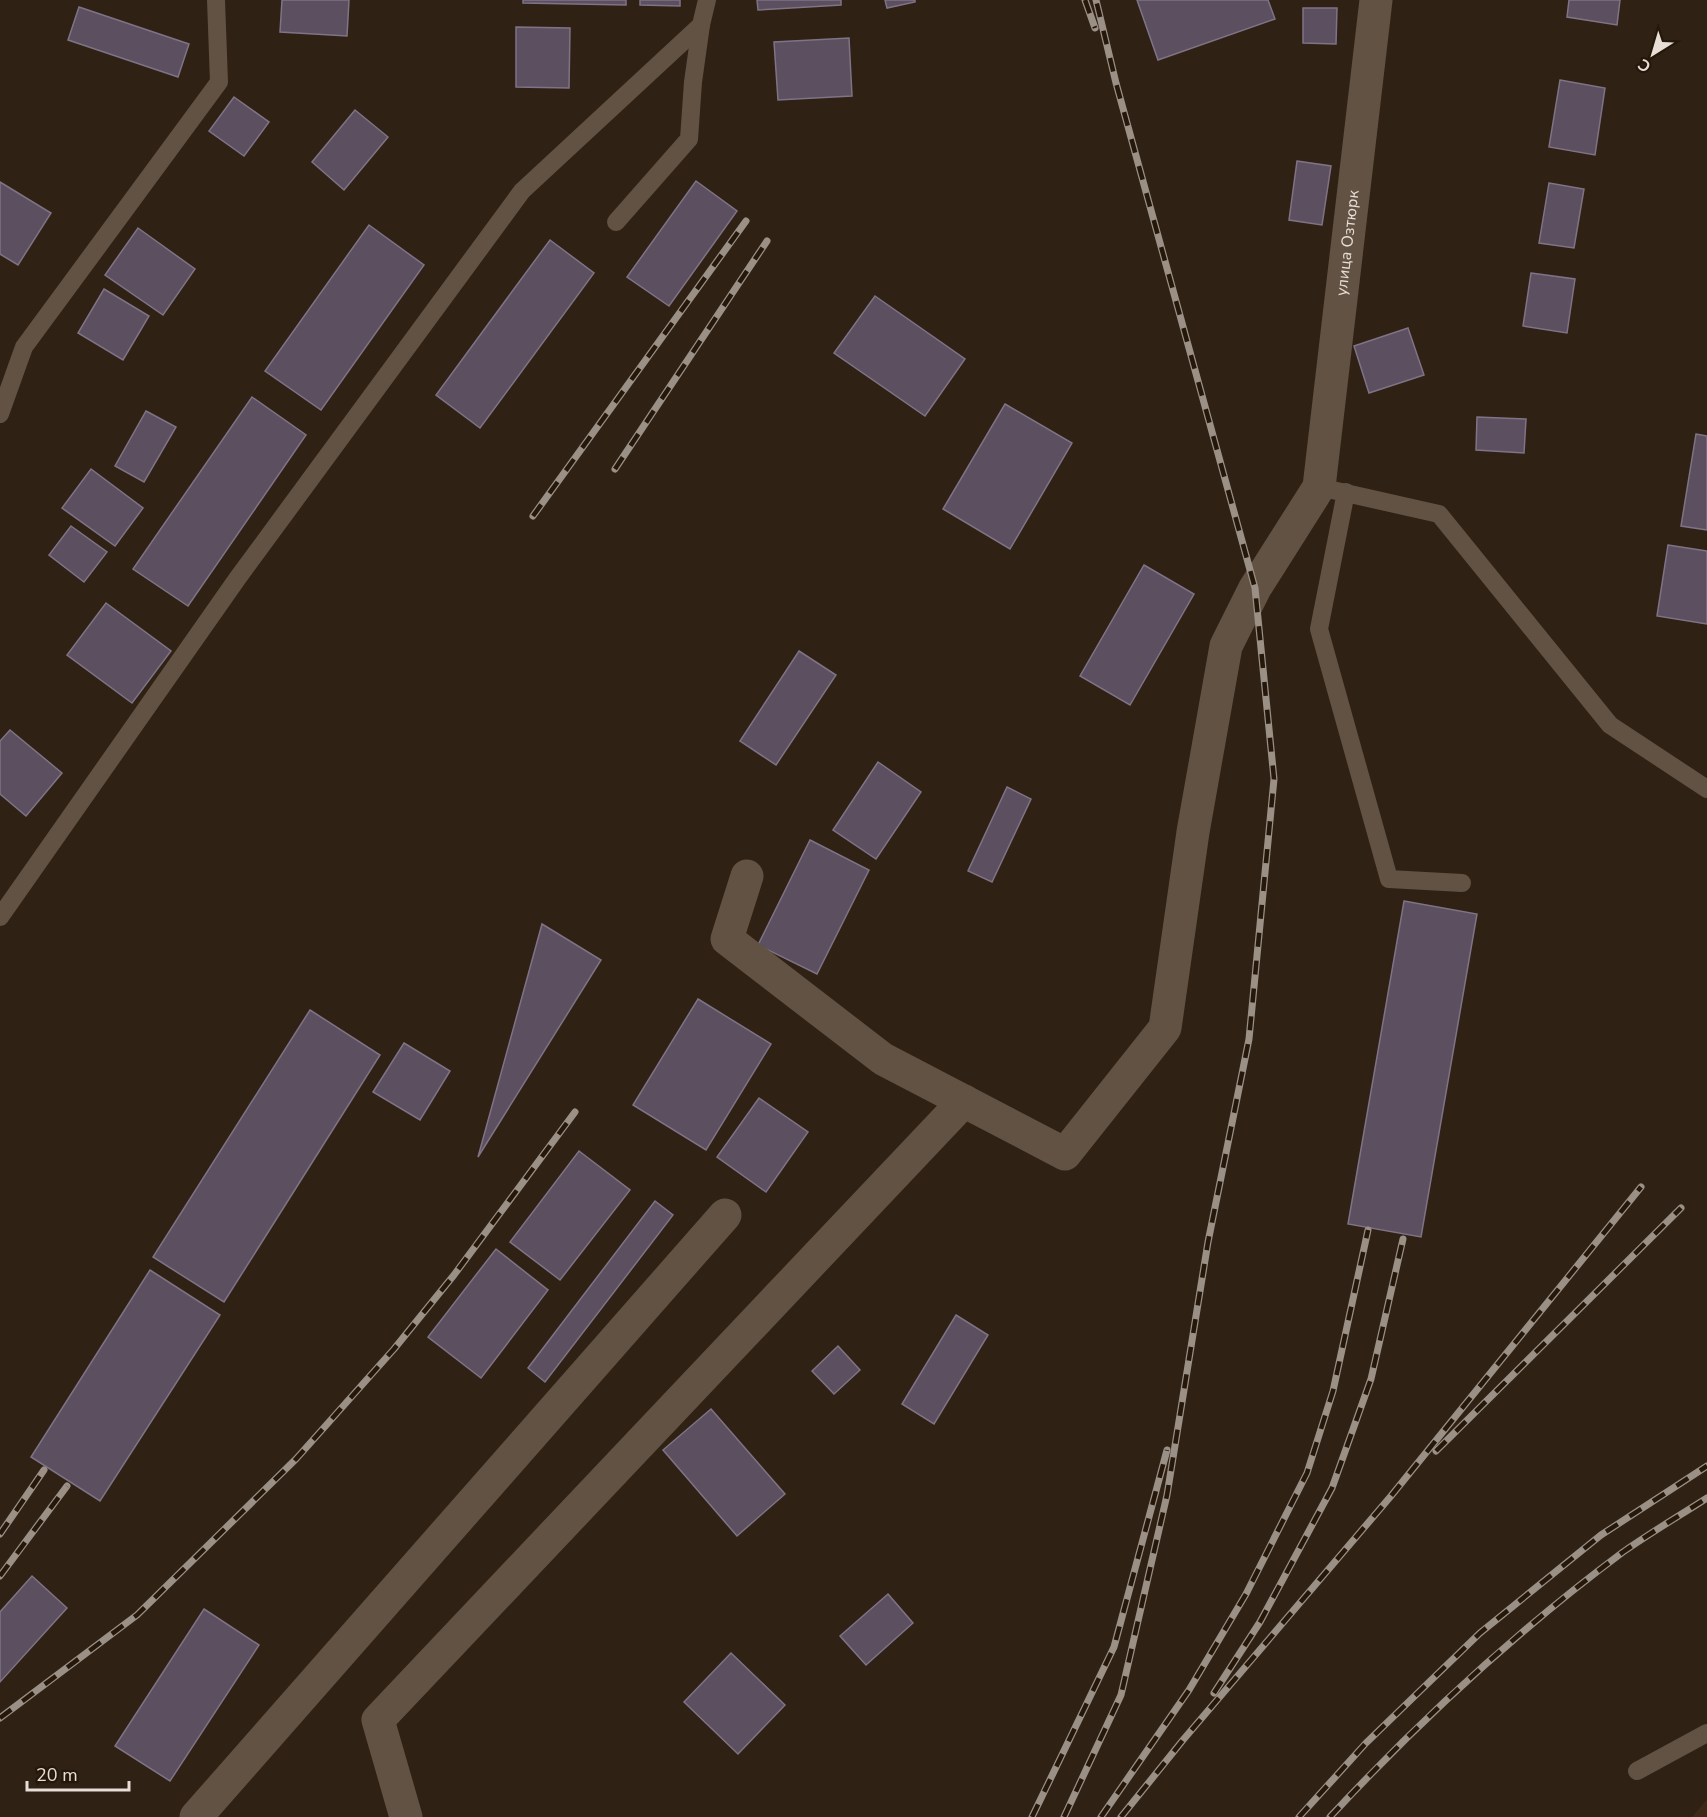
<svg xmlns="http://www.w3.org/2000/svg" width="1707" height="1817" font-family="'Nunito Sans',sans-serif">
<style>
.built{fill:#3c2917}
.building{fill:#5b4f60;stroke:#807386;stroke-width:1.5}
.lines{fill:none;stroke-linecap:round;stroke-linejoin:round}
.service{stroke:#625244;stroke-width:18}
.minor{stroke:#625244;stroke-width:33}
.rail-casing{stroke:#9b9085;stroke-width:7}
.rail{stroke:#25180b;stroke-width:4.5;stroke-dasharray:14;stroke-linecap:butt}
.labels{text-anchor:middle;dominant-baseline:central;stroke-width:4.5;stroke-linejoin:round;paint-order:stroke}
.street-label{font-size:16px;fill:#e8ded6;stroke:#25180b}
</style>
<rect width="100%" height="100%" fill="#2f2114"/>
<path class="built" d="M 1707,1799 L 1707,1817 L 1692,1817 Z"/>
<g class="building">
<path d="M 282,0 L 349,0 L 347,36 L 280,32 Z"/>
<path d="M 523,0 L 626,0 L 626,5 L 523,3 Z"/>
<path d="M 640,0 L 680,0 L 680,6 L 640,5 Z"/>
<path d="M 757,0 L 841,0 L 841,5 L 758,10 Z"/>
<path d="M 885,0 L 915,0 L 915,2 L 887,8 Z"/>
<path d="M 1137,0 L 1268,0 L 1275,19 L 1158,60 Z"/>
<path d="M 1569,0 L 1620,0 L 1617,25 L 1567,17 Z"/>
<path d="M 79,7 L 189,44 L 178,77 L 68,40 Z"/>
<path d="M 1303,8 L 1337,8 L 1336,44 L 1303,43 Z"/>
<path d="M 516,27 L 570,28 L 569,88 L 516,87 Z"/>
<path d="M 849,38 L 852,96 L 778,100 L 774,42 Z"/>
<path d="M 1560,80 L 1605,88 L 1595,155 L 1549,147 Z"/>
<path d="M 234,97 L 269,122 L 244,156 L 209,131 Z"/>
<path d="M 355,110 L 388,137 L 344,190 L 312,162 Z"/>
<path d="M 1297,161 L 1331,166 L 1322,225 L 1289,220 Z"/>
<path d="M 696,181 L 737,211 L 669,306 L 627,277 Z"/>
<path d="M 0,182 L 51,213 L 18,265 L 0,254 Z"/>
<path d="M 1549,183 L 1584,189 L 1574,248 L 1539,243 Z"/>
<path d="M 369,225 L 424,265 L 321,410 L 265,371 Z"/>
<path d="M 138,228 L 195,269 L 163,315 L 105,275 Z"/>
<path d="M 550,240 L 594,273 L 480,428 L 436,395 Z"/>
<path d="M 1531,273 L 1575,279 L 1567,333 L 1523,326 Z"/>
<path d="M 104,289 L 149,316 L 123,360 L 78,333 Z"/>
<path d="M 875,296 L 965,359 L 925,416 L 834,353 Z"/>
<path d="M 1408,328 L 1424,375 L 1369,393 L 1354,346 Z"/>
<path d="M 252,397 L 306,435 L 188,606 L 133,569 Z"/>
<path d="M 1005,404 L 1072,443 L 1010,549 L 943,509 Z"/>
<path d="M 146,411 L 176,427 L 144,482 L 115,466 Z"/>
<path d="M 1477,417 L 1526,419 L 1524,453 L 1476,450 Z"/>
<path d="M 1696,434 L 1707,436 L 1707,530 L 1681,526 Z"/>
<path d="M 91,469 L 143,508 L 115,546 L 62,508 Z"/>
<path d="M 71,526 L 107,552 L 84,582 L 49,555 Z"/>
<path d="M 1668,545 L 1707,551 L 1707,624 L 1657,616 Z"/>
<path d="M 1144,565 L 1194,594 L 1130,705 L 1080,676 Z"/>
<path d="M 106,603 L 171,651 L 132,703 L 67,655 Z"/>
<path d="M 799,651 L 836,675 L 776,765 L 740,741 Z"/>
<path d="M 10,730 L 62,773 L 26,816 L 0,794 L 0,741 Z"/>
<path d="M 878,762 L 921,792 L 876,859 L 833,830 Z"/>
<path d="M 1007,787 L 1031,799 L 992,882 L 968,871 Z"/>
<path d="M 810,840 L 869,870 L 817,974 L 758,945 Z"/>
<path d="M 1404,901 L 1477,914 L 1421,1237 L 1348,1224 Z"/>
<path d="M 542,924 L 601,960 L 478,1157 Z"/>
<path d="M 698,999 L 771,1044 L 706,1150 L 633,1105 Z"/>
<path d="M 310,1010 L 380,1055 L 224,1302 L 153,1257 Z"/>
<path d="M 404,1043 L 450,1071 L 420,1120 L 373,1092 Z"/>
<path d="M 759,1098 L 808,1132 L 766,1192 L 717,1157 Z"/>
<path d="M 579,1151 L 630,1190 L 560,1280 L 510,1242 Z"/>
<path d="M 655,1201 L 673,1215 L 545,1382 L 528,1368 Z"/>
<path d="M 496,1249 L 548,1290 L 481,1378 L 428,1337 Z"/>
<path d="M 150,1270 L 220,1315 L 100,1501 L 31,1457 Z"/>
<path d="M 956,1315 L 988,1335 L 934,1424 L 902,1404 Z"/>
<path d="M 838,1346 L 860,1370 L 834,1394 L 812,1371 Z"/>
<path d="M 711,1409 L 785,1494 L 737,1536 L 663,1450 Z"/>
<path d="M 32,1576 L 67,1608 L 0,1682 L 0,1612 Z"/>
<path d="M 888,1594 L 913,1623 L 866,1665 L 840,1636 Z"/>
<path d="M 204,1609 L 259,1645 L 170,1781 L 115,1746 Z"/>
<path d="M 731,1653 L 785,1705 L 738,1754 L 684,1702 Z"/>
</g>
<g class="lines">
<g class="service">
<path d="M 616,222 L 689,139 L 693,82 L 701,25"/>
<path d="M 0,414 L 24,347 L 219,82 L 216,0"/>
<path d="M 1319,487 L 1439,514 L 1610,725 L 1707,789"/>
<path d="M 1346,492 L 1319,629 L 1389,879 L 1462,883"/>
<path d="M 0,917 L 237,579 L 522,191 L 701,25 L 707,0"/>
<path d="M 1637,1771 L 1707,1733"/>
</g>
<g class="minor">
<path id="s1" d="M 747,876 L 727,939 L 883,1059 L 1065,1154 L 1165,1028 L 1193,832 L 1226,646 L 1255,588 L 1319,487 L 1376,0"/>
<path d="M 196,1817 L 725,1215"/>
<path d="M 406,1817 L 378,1720 L 964,1101"/>
</g>
<g class="rail-casing">
<g id="rail">
<path d="M 1085,0 L 1095,28"/>
<path d="M 615,469 L 767,241"/>
<path d="M 533,516 L 746,221"/>
<path d="M 1436,1451 L 1681,1208"/>
<path d="M 0,1534 L 44,1470"/>
<path d="M 0,1576 L 67,1486"/>
<path d="M 1214,1693 L 1260,1622 L 1332,1488 L 1371,1379 L 1403,1239"/>
<path d="M 0,1718 L 137,1615 L 296,1459 L 394,1349 L 454,1275 L 575,1112"/>
<path d="M 1032,1817 L 1114,1647 L 1167,1450"/>
<path d="M 1064,1817 L 1121,1695 L 1167,1495 L 1208,1242 L 1249,1039 L 1274,779 L 1255,588 L 1116,83 L 1096,0"/>
<path d="M 1101,1817 L 1189,1690 L 1246,1594 L 1307,1473 L 1333,1391 L 1368,1230"/>
<path d="M 1121,1817 L 1183,1740 L 1391,1496 L 1641,1187"/>
<path d="M 1299,1817 L 1366,1743 L 1480,1633 L 1601,1535 L 1707,1466"/>
<path d="M 1330,1817 C 1420,1720 1517,1631 1623,1552 C 1650,1533 1679,1516 1707,1498"/>
</g>
</g>
<use href="#rail" class="rail"/>
</g>
<g class="labels">
<g class="street-label">
<text stroke="none"><textPath href="#s1" startOffset="1446">улица Озтюрк</textPath></text>
</g>
</g>
<g transform="translate(1653 54) rotate(217)" stroke="#25180b" stroke-width="4.5" paint-order="stroke">
<path d="M0-4.5L10 22L0 15L-10 22Z" fill="#e8ded6"/>
<text y="-9" font-size="16" font-weight="bold" text-anchor="middle" fill="#e8ded6">С</text>
</g>
<path d="M27 1781v9h102v-9" fill="none" stroke="#e8ded6" stroke-width="3"/>
<text x="36" y="1781" font-size="18" fill="#e8ded6" stroke="#25180b" stroke-width="4.5" paint-order="stroke">20 m</text>
</svg>
